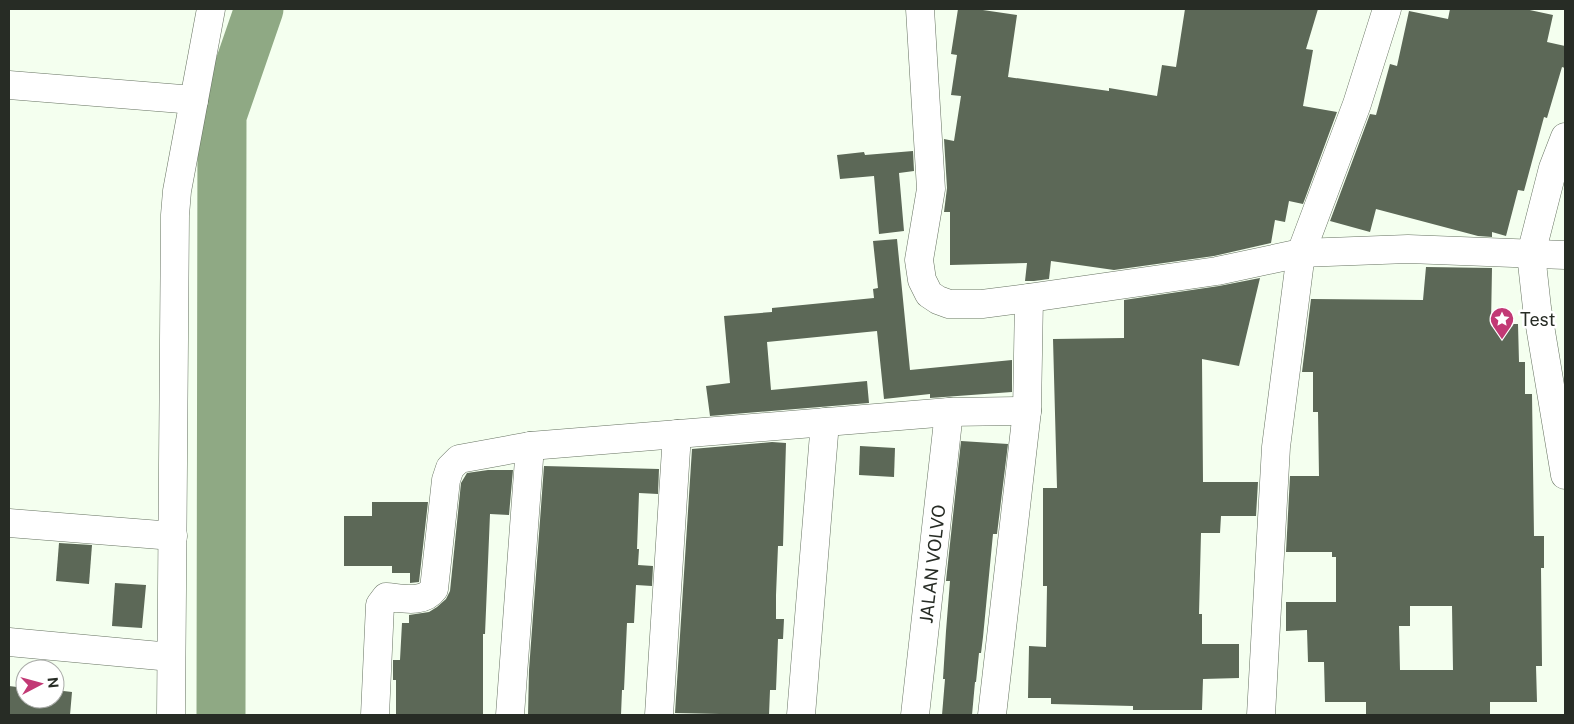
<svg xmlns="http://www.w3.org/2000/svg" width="1574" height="724" font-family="'Public Sans',sans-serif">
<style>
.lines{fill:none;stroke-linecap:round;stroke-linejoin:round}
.river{stroke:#8fa984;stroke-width:49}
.building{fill:#5c6857;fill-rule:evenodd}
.minor-casing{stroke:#677362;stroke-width:29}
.minor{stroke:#fff;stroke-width:28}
.labels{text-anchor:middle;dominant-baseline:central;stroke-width:5;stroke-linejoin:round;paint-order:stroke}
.poi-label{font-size:18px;fill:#272c25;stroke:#fff;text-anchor:start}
.street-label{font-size:18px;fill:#272c25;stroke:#fff}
</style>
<rect width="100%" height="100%" fill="#f4ffef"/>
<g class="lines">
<path class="river" d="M 221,715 L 222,116 L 259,9"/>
</g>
<g class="building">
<path d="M 958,9 L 976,9 L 1017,15 L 1008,77 L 1109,91 L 1109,88 L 1157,96 L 1162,65 L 1176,67 L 1185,9 L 1318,9 L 1306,49 L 1313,50 L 1303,106 L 1337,112 L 1303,204 L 1289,201 L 1285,222 L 1275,220 L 1271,243 L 1214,256 L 1114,270 L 1051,261 L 1049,279 L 1034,281 L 1025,281 L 1027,263 L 950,265 L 950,212 L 944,212 L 947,188 L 944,139 L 954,141 L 961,96 L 951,95 L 957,55 L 951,54 Z"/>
<path d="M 1450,9 L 1525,9 L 1553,15 L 1547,42 L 1565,46 L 1565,68 L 1562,67 L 1547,118 L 1544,117 L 1524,191 L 1518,190 L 1506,236 L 1492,232 L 1492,237 L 1478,236 L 1376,209 L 1370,232 L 1330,221 L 1370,114 L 1376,115 L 1390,64 L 1397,66 L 1409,11 L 1448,19 Z"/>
<path d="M 913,151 L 914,171 L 899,173 L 904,231 L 879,234 L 874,176 L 840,179 L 837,155 L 864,152 L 865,155 Z"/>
<path d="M 897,239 L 910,370 L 1012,360 L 1012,392 L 930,398 L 930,394 L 884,399 L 877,331 L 767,342 L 771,390 L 867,381 L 869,403 L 710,416 L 706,386 L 730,383 L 724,316 L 772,312 L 772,308 L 874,298 L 873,289 L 878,288 L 873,241 Z"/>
<path d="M 1426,267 L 1492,268 L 1491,324 L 1518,324 L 1519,362 L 1525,362 L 1525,394 L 1532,394 L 1534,536 L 1544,536 L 1544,568 L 1541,568 L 1542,666 L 1536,666 L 1537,702 L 1490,702 L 1490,715 L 1366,715 L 1366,702 L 1325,702 L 1324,662 L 1308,662 L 1307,630 L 1286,631 L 1286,602 L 1336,602 L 1336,557 L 1332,557 L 1332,552 L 1286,552 L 1290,476 L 1319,476 L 1318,412 L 1313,412 L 1313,372 L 1302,372 L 1311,299 L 1423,300 ZM 1410,606 L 1452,606 L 1453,670 L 1400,670 L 1399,626 L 1410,626 Z"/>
<path d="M 1260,278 L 1239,366 L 1202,359 L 1203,482 L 1258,482 L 1256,516 L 1221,516 L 1220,533 L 1201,533 L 1199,614 L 1202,614 L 1202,644 L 1239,644 L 1239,678 L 1203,679 L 1202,710 L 1133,710 L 1133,706 L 1051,704 L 1051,698 L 1028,698 L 1029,646 L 1046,647 L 1047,586 L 1043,586 L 1043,488 L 1057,488 L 1053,339 L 1124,338 L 1124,300 L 1219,286 Z"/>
<path d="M 961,441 L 1008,444 L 997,534 L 993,534 L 983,637 L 981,653 L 979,653 L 976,682 L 975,682 L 972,715 L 942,715 L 945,679 L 943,679 L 946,631 L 950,581 L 946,581 Z"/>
<path d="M 772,442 L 786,443 L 783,546 L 778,546 L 776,595 L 776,619 L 784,619 L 783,639 L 778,639 L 776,690 L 770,690 L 769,715 L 675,713 L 692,449 Z"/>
<path d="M 860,446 L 895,448 L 894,477 L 859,475 Z"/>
<path d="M 544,466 L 659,469 L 658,494 L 639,493 L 637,549 L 639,549 L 638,565 L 653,566 L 652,586 L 636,585 L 634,623 L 627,623 L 624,690 L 622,690 L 621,715 L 528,715 L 529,670 Z"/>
<path d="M 488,470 L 513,470 L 509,515 L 490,514 L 485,634 L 483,634 L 483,715 L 396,715 L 396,680 L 393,680 L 393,660 L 400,660 L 402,623 L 409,623 L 409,615 L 429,612 L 437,607 L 446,599 L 450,591 L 461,483 L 467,473 Z"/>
<path d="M 372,502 L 428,502 L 419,582 L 410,583 L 410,573 L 392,573 L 392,566 L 344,566 L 344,516 L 372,516 Z"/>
<path d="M 59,543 L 92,545 L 89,584 L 56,581 Z"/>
<path d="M 115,583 L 146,585 L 142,628 L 112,626 Z"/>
<path d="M 9,686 L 25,688 L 25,699 L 55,699 L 55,690 L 72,692 L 70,715 L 9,715 Z"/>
</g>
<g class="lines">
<g class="minor-casing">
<g id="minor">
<path d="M 920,9 L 931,189 L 919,260 L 922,280 L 929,294 L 938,300 L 949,304 L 982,304 L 1029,298 L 1217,271 L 1301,253 L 1408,249 L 1565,255"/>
<path d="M 9,85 L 194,100"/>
<path d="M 1565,137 L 1553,168 L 1531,254 L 1537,308 L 1565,475"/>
<path d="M 9,523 L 173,536"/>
<path d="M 9,642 L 171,657"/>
<path d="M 171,715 L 175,215 L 177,191 L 211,9"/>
<path d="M 375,715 L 380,605 L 386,597 C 402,598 423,604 434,589 L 446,480 L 450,468 L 459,459 L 530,446 L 949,412 L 1027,411"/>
<path d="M 510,715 L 530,446"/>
<path d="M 659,715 L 677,434"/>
<path d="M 801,715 L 825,422"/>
<path id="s1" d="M 915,715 L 949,412"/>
<path d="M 992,715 L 1027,411 L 1029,298"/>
<path d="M 1261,715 L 1276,447 L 1301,253 L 1357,104 L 1387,9"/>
</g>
</g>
<use href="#minor" class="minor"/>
</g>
<defs>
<g id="sight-pin" transform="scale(1.25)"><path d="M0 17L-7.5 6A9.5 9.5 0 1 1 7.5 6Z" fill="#c23975" stroke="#fff"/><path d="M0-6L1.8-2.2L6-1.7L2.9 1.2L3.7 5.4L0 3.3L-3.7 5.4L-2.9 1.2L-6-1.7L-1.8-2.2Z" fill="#fff"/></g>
</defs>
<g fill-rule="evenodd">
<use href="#sight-pin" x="1502" y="319"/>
</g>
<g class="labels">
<g class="poi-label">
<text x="1520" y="319">Test</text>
</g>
<g class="street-label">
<text stroke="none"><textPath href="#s1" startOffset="152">JALAN VOLVO</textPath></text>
</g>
</g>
<rect width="1574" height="724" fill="none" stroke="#272c25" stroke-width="20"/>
<g transform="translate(40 684) rotate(84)"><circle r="24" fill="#ffffff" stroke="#a9aba8"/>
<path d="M0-4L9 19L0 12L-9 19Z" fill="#c23975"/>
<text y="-8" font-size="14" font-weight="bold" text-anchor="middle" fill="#272c25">N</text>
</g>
</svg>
